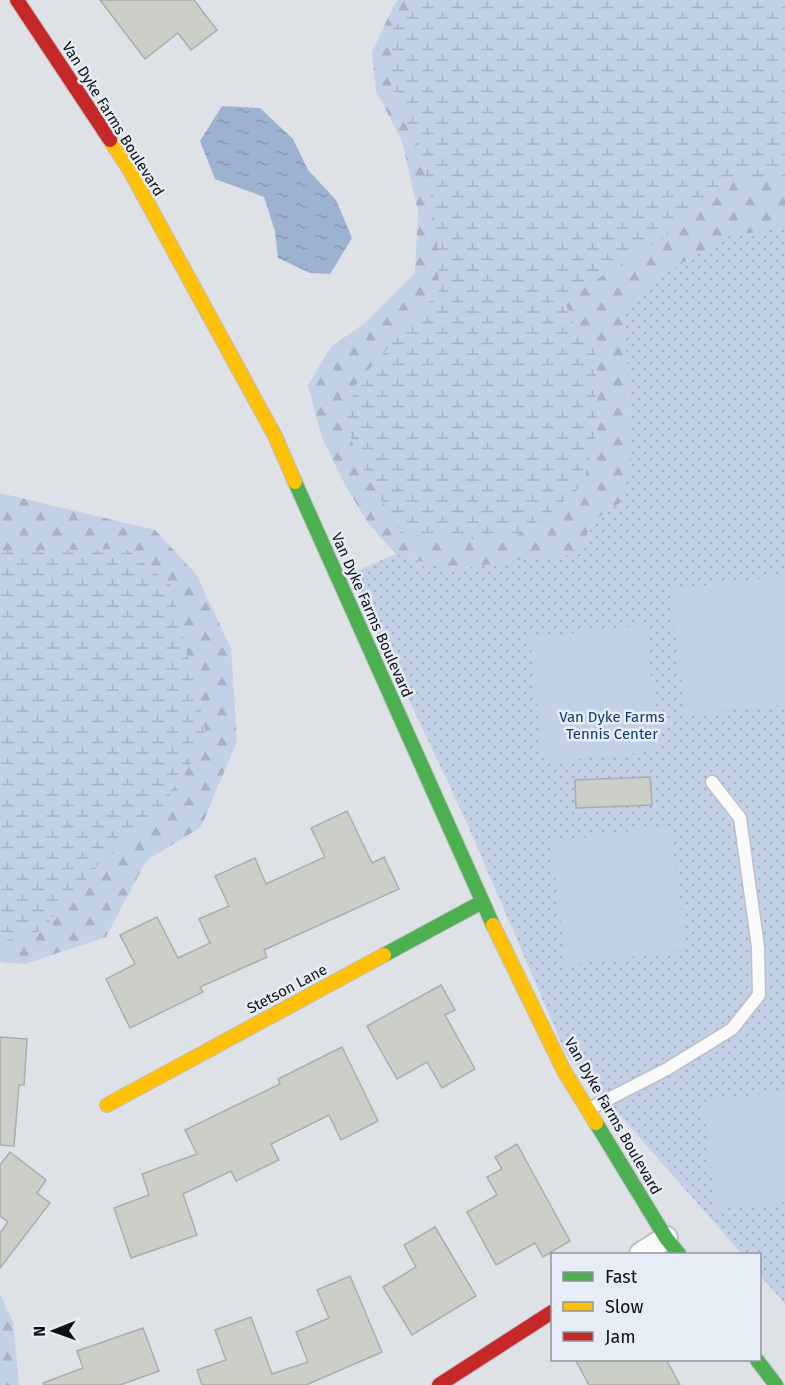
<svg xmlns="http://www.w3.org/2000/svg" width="785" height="1385" font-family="'Fira Sans',sans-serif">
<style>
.grass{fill:url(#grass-dots)}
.forest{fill:url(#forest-firs)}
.wetland{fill:url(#wetland-marsh)}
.pitch{fill:#c3d1e6}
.water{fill:url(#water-ripples)}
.building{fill:#cbcfc8;stroke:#abadad;stroke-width:1.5}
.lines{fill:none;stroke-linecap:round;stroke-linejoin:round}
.lane-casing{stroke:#bdbfc3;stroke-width:15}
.street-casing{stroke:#bdbfc3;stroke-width:26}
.fast-casing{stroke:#bdbfc3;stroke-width:16}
.slow-casing{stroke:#bdbfc3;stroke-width:16}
.jam-casing{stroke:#bdbfc3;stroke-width:16}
.lane{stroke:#fafafb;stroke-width:12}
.street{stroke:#fafafb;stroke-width:22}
.fast{stroke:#4caf50;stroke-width:14}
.slow{stroke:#ffc107;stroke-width:14}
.jam{stroke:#c62828;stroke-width:14}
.labels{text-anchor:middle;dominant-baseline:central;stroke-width:5;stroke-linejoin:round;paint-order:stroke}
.street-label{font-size:15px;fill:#0e1013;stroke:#e7edf6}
.park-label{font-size:15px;fill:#12396d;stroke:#e7edf6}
</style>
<defs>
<pattern id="grass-dots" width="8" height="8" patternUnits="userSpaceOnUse" patternTransform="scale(1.5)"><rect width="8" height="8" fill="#c3d1e6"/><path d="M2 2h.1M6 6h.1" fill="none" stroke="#a6b2c4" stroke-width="1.8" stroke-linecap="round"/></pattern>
<pattern id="forest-firs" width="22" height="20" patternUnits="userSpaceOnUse" patternTransform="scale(1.5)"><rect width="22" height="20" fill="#c3d1e6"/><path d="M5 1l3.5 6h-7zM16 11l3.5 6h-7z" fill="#a6b2c4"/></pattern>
<pattern id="wetland-marsh" width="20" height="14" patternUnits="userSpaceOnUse" patternTransform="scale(1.5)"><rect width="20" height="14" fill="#c3d1e6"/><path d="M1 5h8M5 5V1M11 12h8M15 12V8" fill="none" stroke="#a6b2c4"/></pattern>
<pattern id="water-ripples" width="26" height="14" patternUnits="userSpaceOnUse" patternTransform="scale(1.5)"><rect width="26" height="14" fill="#9db2d1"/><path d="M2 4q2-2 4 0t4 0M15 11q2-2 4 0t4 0" fill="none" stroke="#8698b3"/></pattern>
</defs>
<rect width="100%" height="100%" fill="#dee1e6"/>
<path class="grass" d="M 785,228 L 785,1304 L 760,1275 L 760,1254 L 742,1254 L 566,1054 L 466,821 L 350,574 L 396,554 L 450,570 L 521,560 L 583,553 L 590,523 L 621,502 L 632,455 L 624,314 L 656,278 L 730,235 Z"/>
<g class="forest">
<path d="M 399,0 L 785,0 L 785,228 L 729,236 L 656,278 L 624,314 L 632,455 L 621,502 L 590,523 L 583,553 L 521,560 L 450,570 L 396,554 L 368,523 L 343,481 L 321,435 L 308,385 L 331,347 L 366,322 L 415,273 L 418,211 L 402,141 L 376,91 L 372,52 L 394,5 Z"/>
<path d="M 0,493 L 155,530 L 196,574 L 231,648 L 237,741 L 201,827 L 146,861 L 106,937 L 25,964 L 0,962 Z"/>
<path d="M 0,1294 L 13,1322 L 19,1385 L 0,1385 Z"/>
</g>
<g class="wetland">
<path d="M 417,0 L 785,0 L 785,177 L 727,180 L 665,237 L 564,300 L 574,324 L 596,350 L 597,434 L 582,486 L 555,509 L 516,536 L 464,540 L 401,534 L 363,468 L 345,425 L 356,384 L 439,291 L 437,233 L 422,157 L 391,85 L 392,31 Z"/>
<path d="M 0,549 L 4,551 L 126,549 L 171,585 L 207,737 L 156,817 L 98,866 L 40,931 L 0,942 Z"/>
</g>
<g class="pitch">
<path d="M 785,576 L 785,704 L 686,716 L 670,590 Z"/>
<path d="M 645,625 L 659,750 L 544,763 L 530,638 Z"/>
<path d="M 670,826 L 687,950 L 566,965 L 551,842 Z"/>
<path d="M 785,1092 L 785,1202 L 716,1210 L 703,1102 Z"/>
</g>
<path class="water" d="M 222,106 L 260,108 L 293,139 L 308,170 L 336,200 L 352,238 L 330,274 L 310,273 L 278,258 L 275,231 L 264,197 L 215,179 L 200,141 Z"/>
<g class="building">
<path d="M 100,0 L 194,0 L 217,30 L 191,50 L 178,33 L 145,59 Z"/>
<path d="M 650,777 L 652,805 L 576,808 L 575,780 Z"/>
<path d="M 347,811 L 372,863 L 384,857 L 399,889 L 264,950 L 267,957 L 200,987 L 203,992 L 130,1028 L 106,979 L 135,964 L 120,935 L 157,917 L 178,958 L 210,943 L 199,919 L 229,906 L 215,876 L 255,858 L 266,884 L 325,857 L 311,828 Z"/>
<path d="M 441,985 L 455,1010 L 445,1015 L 475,1069 L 442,1088 L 427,1062 L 397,1079 L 367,1026 Z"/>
<path d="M 0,1037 L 27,1039 L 24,1085 L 19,1085 L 14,1146 L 0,1145 Z"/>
<path d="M 342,1047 L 378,1121 L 341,1140 L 329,1115 L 271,1144 L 279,1160 L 236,1181 L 231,1171 L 183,1194 L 197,1235 L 131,1258 L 114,1208 L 149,1195 L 142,1174 L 197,1154 L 185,1130 L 280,1084 L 278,1079 Z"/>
<path d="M 517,1144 L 570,1241 L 543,1257 L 535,1243 L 496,1265 L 467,1212 L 497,1195 L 487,1177 L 502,1169 L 495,1157 Z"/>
<path d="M 10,1152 L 46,1180 L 37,1193 L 50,1203 L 0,1268 L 0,1233 L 8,1222 L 0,1216 L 0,1165 Z"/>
<path d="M 435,1227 L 476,1296 L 412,1335 L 383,1287 L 416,1267 L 404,1245 Z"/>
<path d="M 350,1276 L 382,1352 L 306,1385 L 202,1385 L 197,1370 L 226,1360 L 215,1330 L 251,1317 L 272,1374 L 308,1362 L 296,1332 L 329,1318 L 317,1290 Z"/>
<path d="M 143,1328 L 159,1371 L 120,1385 L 44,1385 L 43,1383 L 83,1368 L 77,1351 Z"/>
<path d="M 575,1359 L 666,1359 L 680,1385 L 589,1385 Z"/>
</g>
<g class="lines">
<g class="lane-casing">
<path id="lane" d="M 589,1109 L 667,1069 L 732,1029 L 759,995 L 758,947 L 740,818 L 712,782"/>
</g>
<g class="street-casing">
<path id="street" d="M 641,1254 L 666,1238"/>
</g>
<g class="fast-casing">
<g id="fast">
<path d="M 295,482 L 493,925"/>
<path d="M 384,955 L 482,902"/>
<path d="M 596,1123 L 666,1238 L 679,1254"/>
<path d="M 757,1360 L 776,1385"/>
</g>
</g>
<g class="slow-casing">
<g id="slow">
<path d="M 110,140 L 128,167 L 275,436 L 295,482"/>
<path d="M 493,925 L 564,1071 L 596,1123"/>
<path d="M 107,1105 L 384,955"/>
</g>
</g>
<g class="jam-casing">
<g id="jam">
<path d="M 17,0 L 110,140"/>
<path d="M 439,1385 L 552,1312"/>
</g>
</g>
<use href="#lane" class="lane"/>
<use href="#street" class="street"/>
<use href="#fast" class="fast"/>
<use href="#slow" class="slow"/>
<use href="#jam" class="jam"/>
</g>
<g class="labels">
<g class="street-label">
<text transform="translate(113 119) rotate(58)">Van Dyke Farms Boulevard</text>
<text transform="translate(372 615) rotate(66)">Van Dyke Farms Boulevard</text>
<text transform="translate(287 989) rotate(-28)">Stetson Lane</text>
<text transform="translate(613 1116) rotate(60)">Van Dyke Farms Boulevard</text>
</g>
<g class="park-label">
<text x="612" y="717">Van Dyke Farms<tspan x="612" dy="17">Tennis Center</tspan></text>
</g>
</g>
<rect x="551" y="1253" width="210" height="108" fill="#e7edf6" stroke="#90959b" stroke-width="1.5"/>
<rect x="563" y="1272" width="30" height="9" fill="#4caf50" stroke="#90959b" stroke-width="1.5"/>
<text x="605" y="1283" font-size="18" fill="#0e1013">Fast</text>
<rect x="563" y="1302" width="30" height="9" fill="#ffc107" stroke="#90959b" stroke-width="1.5"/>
<text x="605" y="1313" font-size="18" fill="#0e1013">Slow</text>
<rect x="563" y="1332" width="30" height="9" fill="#c62828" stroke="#90959b" stroke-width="1.5"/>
<text x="605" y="1343" font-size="18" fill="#0e1013">Jam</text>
<g transform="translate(54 1331) rotate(269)" stroke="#e7edf6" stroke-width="4.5" paint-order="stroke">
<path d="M0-4.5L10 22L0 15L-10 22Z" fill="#0e1013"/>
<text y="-9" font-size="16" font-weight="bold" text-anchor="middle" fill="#0e1013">N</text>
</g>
</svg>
